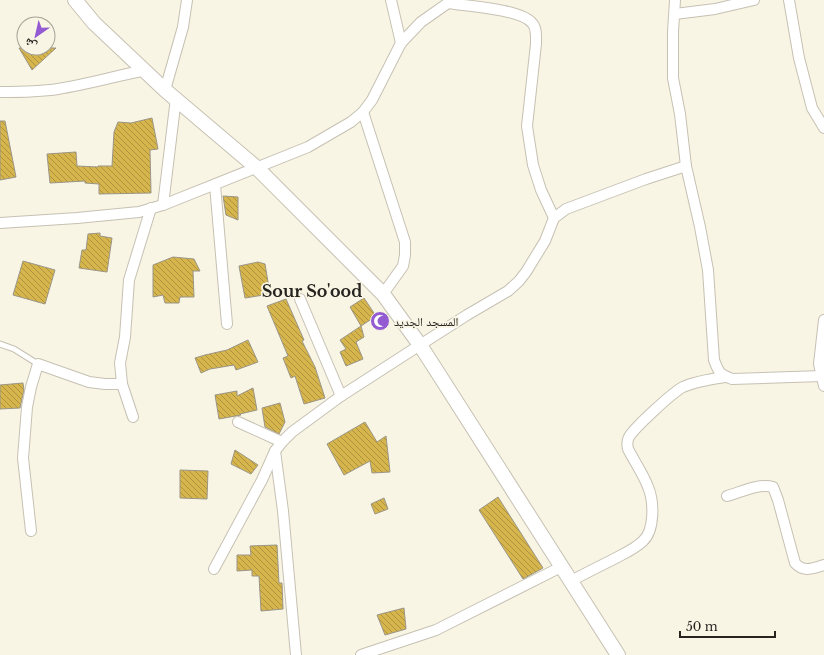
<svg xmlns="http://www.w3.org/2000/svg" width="824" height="655" font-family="'Libre Baskerville','Noto Naskh Arabic',serif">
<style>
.building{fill:url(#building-back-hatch);stroke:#9a9587}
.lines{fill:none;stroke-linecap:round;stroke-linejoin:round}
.lane-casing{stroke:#c6c1b3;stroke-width:7}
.street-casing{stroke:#c6c1b3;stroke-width:12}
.secondary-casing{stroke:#c6c1b3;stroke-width:16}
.lane{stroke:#fff;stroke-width:5}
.street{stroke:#fff;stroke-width:10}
.secondary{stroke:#fff;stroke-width:14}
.labels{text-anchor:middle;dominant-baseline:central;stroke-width:3.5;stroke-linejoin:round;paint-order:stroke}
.poi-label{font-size:12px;fill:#26241f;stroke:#f9f5e5;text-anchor:start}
.district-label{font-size:16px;font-weight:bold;fill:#26241f;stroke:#f9f5e5}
</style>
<defs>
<pattern id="building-back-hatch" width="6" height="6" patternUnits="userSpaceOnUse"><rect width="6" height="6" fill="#d5b54c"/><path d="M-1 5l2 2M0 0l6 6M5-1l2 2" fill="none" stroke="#ad933f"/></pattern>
</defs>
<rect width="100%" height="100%" fill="#f9f5e5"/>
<g class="building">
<path d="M 19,48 L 56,48 L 32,70 Z"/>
<path d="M 152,118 L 158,149 L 150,150 L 151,193 L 99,194 L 99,184 L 85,183 L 85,181 L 50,183 L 47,154 L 76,152 L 77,166 L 98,167 L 98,166 L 112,166 L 114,132 L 118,122 L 131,123 Z"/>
<path d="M 0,121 L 5,121 L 16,177 L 0,180 Z"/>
<path d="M 223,196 L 238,197 L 238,220 L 226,215 Z"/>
<path d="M 100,233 L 100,236 L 112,238 L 107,272 L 79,268 L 82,250 L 86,250 L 88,234 Z"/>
<path d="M 173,257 L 194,259 L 200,271 L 193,271 L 194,297 L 180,297 L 179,303 L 165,303 L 163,295 L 153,297 L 153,265 Z"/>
<path d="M 23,261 L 55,270 L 45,304 L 13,295 Z"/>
<path d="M 258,262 L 265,264 L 270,294 L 245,298 L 239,266 Z"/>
<path d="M 364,298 L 376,316 L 361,326 L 350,307 Z"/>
<path d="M 286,299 L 304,340 L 302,341 L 315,367 L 325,398 L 304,404 L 295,376 L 291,378 L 283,358 L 288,356 L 267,306 Z"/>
<path d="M 361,326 L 364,337 L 356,342 L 363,359 L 346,366 L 340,352 L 346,349 L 340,340 Z"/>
<path d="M 248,340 L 258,362 L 236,370 L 234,365 L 210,369 L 201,373 L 195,358 L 205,355 L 227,350 Z"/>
<path d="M 23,383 L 24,390 L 20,408 L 0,409 L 0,385 Z"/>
<path d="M 253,388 L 257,410 L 240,414 L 241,415 L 219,419 L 215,395 L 237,391 L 237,396 Z"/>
<path d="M 280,403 L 285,422 L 279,434 L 265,427 L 262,408 Z"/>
<path d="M 365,422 L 377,442 L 386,436 L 390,472 L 372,473 L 370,461 L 344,475 L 327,444 Z"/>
<path d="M 235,450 L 258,465 L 251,474 L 231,464 Z"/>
<path d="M 180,470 L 208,471 L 207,499 L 180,498 Z"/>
<path d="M 498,497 L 543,568 L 523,579 L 479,510 Z"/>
<path d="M 384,498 L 388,509 L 375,514 L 371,504 Z"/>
<path d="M 277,545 L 279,583 L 282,583 L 283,609 L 261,611 L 259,576 L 252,576 L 252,570 L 237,571 L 237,555 L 251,555 L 250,546 Z"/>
<path d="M 404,608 L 406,629 L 385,635 L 377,615 Z"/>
</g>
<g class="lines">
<g class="lane-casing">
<path id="lane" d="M 0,344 L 14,349 L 38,364"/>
</g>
<g class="street-casing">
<g id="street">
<path d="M 391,0 L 401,43"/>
<path d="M 675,0 L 673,32 L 673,78 L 680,114 L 686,166 L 700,227 L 708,270 L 714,360 C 719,373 719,374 732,379 L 822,376"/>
<path d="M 789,0 L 799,58 L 812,108 L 824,128"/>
<path d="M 448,3 C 466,6 521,9 532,23 C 537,28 536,37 536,44 L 527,126 L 533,165 L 541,190 L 554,218"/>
<path d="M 675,14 L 715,9 L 754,0"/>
<path d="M 165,90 L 183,27 L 187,0"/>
<path d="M 0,92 C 20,92 39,92 58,89 C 88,84 116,76 146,70"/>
<path d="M 363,112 L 405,242 L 405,255 L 403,266 L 383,294"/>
<path d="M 215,185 L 227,324"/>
<path d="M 163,205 L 176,98"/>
<path d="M 0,223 L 77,218 L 139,212 L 163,205 L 308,147 L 351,122 L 363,112 L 372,100 L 401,43 L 421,22 L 448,3 L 451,0"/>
<path d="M 300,299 L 341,396"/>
<path d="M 824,320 L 819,364 L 824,386"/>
<path d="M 133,417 L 122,384 L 120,363 L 125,337 L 129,280 L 151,208"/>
<path d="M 238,422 L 282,442"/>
<path d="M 275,451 L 283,511 L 296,655"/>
<path d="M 727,496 C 741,492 759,483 773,487 L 778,500 L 795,563 C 804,573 813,568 824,565"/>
<path d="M 31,531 L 23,458 L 27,407 L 31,387 L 38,364 L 89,382 L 105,384 L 122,384"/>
<path d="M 214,569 L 262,480 L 275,451 L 282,442 L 292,432 L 341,396 L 420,345 L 467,315 L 508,291 L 519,281 L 526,272 L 545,241 L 554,218 L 566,209 L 646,179 L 686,166"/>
<path d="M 571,581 C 584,574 598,567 612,560 C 623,554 635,549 643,541 C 655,530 654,501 648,487 C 644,475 634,461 628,449 C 627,445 627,441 629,437 C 634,428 673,392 683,387 C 696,381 711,379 725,377"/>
<path d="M 361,655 L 436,630 L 561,567"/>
</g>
</g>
<g class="secondary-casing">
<path id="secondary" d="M 75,0 L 94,23 L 165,90 L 257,168 L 383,294 L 420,345 L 438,373 L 618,655"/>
</g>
<use href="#lane" class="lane"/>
<use href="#street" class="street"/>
<use href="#secondary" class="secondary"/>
</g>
<defs>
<g id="mosque-disc" transform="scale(1)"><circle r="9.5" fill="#935ad1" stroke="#f9f5e5"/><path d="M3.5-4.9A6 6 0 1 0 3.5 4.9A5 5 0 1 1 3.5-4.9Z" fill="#fff"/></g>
</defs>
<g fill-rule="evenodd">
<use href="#mosque-disc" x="380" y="321"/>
</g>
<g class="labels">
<g class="poi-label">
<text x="394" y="321">المسجد الجديد</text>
</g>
<g class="district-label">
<text x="312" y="291">Sour So'ood</text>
</g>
</g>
<g transform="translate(36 36) rotate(214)"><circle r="19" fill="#f9f5e5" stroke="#a5a196"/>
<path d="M0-3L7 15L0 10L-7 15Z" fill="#935ad1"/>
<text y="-6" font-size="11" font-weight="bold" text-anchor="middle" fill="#26241f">ش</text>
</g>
<path d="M680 631v6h95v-6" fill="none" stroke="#26241f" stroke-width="2"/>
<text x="686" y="631" font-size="12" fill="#26241f" stroke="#f9f5e5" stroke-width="3" paint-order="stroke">50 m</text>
</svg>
